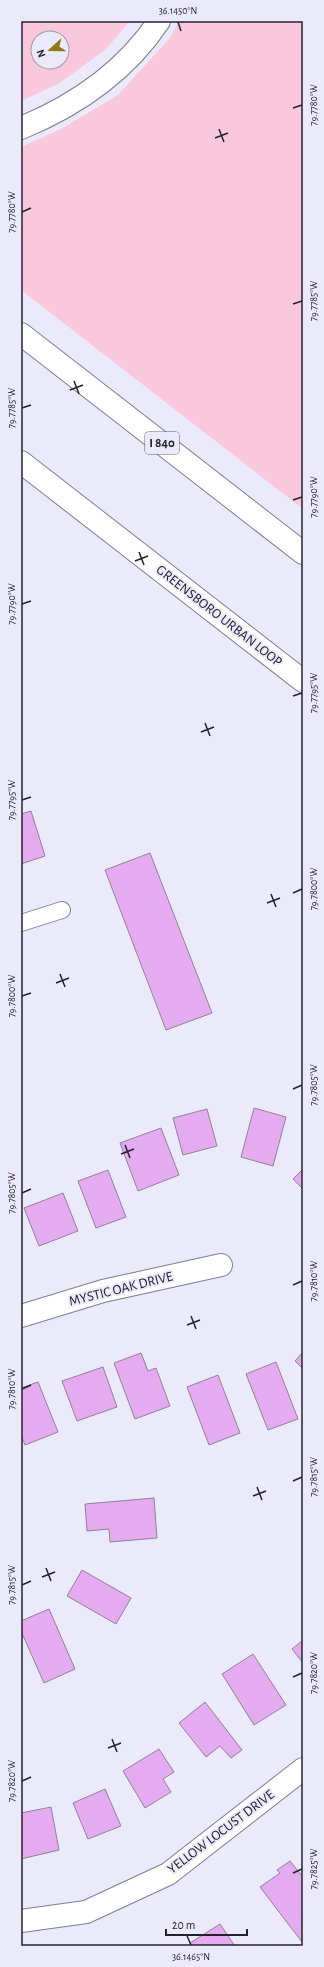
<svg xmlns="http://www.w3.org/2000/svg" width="324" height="1967" font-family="'Alegreya Sans',sans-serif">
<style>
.green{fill:#f9c8dc;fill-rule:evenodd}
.building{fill:#e4abf0;stroke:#918095}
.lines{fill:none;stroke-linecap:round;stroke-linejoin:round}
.lane-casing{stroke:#7e7d95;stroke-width:18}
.street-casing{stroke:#7e7d95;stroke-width:24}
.highway-casing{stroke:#7e7d95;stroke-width:24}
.lane{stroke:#fff;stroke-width:16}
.street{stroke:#fff;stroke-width:22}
.highway{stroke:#fff;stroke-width:22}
.ticks{fill:none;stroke:#23222c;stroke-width:1.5}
.labels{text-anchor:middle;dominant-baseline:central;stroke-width:4;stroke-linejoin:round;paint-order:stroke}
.shield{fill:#ebeafb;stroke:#5f5e6a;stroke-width:1}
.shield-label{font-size:13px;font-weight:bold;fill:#23222c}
.street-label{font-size:14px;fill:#23222c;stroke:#ebeafb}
.neatline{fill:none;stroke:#23222c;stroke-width:1.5}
.ticks-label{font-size:10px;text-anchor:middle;fill:#23222c}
</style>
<rect width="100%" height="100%" fill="#ebeafb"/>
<g class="green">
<path d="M 21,21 L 130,21 L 105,50 L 58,84 L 21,101 ZM 38,38 L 62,38 L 62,62 L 38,62 Z"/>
<path d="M 179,21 L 303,21 L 303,509 L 21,290 L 21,147 L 61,129 L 118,95 L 169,39 Z"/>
</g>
<g class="building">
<path d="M 31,811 L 45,856 L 21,864 L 21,814 Z"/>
<path d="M 150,853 L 212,1013 L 166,1030 L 105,870 Z"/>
<path d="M 254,1108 L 286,1117 L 273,1166 L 241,1157 Z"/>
<path d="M 207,1109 L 217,1146 L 183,1155 L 173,1118 Z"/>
<path d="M 161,1128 L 179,1175 L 138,1191 L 120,1143 Z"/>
<path d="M 303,1169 L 303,1189 L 293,1179 Z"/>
<path d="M 108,1170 L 126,1217 L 96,1228 L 78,1181 Z"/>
<path d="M 63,1193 L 78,1231 L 39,1246 L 24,1208 Z"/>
<path d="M 303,1352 L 303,1369 L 295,1361 Z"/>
<path d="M 141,1353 L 148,1371 L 156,1368 L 170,1406 L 135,1419 L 114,1363 Z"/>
<path d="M 276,1362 L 298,1419 L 268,1430 L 246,1374 Z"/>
<path d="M 103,1367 L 117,1407 L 77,1421 L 62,1381 Z"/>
<path d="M 218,1375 L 240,1433 L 209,1445 L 187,1387 Z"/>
<path d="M 38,1382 L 58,1432 L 25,1445 L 21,1435 L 21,1388 Z"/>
<path d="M 154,1498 L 157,1538 L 110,1542 L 109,1529 L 87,1531 L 85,1504 Z"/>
<path d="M 82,1570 L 131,1598 L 116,1624 L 67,1596 Z"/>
<path d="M 49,1609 L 75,1669 L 44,1683 L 21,1631 L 21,1621 Z"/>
<path d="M 303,1640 L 303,1663 L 292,1649 Z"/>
<path d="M 253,1654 L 286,1705 L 254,1725 L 222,1674 Z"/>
<path d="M 205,1702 L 242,1750 L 231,1758 L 220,1746 L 206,1757 L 179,1723 Z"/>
<path d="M 159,1749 L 174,1772 L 163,1779 L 171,1792 L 145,1808 L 123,1771 Z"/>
<path d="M 105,1789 L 121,1826 L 88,1839 L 73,1803 Z"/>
<path d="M 51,1807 L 59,1850 L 21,1859 L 21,1813 Z"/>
<path d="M 290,1861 L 303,1877 L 302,1942 L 260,1887 L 280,1873 L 277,1870 Z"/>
<path d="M 220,1924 L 235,1946 L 192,1946 L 190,1943 Z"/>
</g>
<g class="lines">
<g class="lane-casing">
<path id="lane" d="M 21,923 L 62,910"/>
</g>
<g class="street-casing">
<g id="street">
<path d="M 21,1316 L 103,1291 L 221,1265"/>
<path d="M 21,1921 L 86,1912 L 168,1874 L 303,1769"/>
</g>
</g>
<g class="highway-casing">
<g id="highway">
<path d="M 21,128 C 77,105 125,72 159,21"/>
<path d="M 21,334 L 303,553"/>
<path d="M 21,462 L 303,681"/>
</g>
</g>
<use href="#lane" class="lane"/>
<use href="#street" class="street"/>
<use href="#highway" class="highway"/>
</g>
<path class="ticks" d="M 178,22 L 181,31M 293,108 L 302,105M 219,129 L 224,142M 215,138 L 228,133M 22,212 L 31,208M 293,304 L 302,301M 74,381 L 79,394M 70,390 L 83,385M 22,408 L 31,405M 293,500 L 302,497M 139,552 L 144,565M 135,561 L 148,556M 22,604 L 31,601M 293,696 L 302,693M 205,723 L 210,736M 201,732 L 214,727M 22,800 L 31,797M 293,893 L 302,889M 271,894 L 276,907M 267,903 L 280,898M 60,974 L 65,987M 56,983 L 69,978M 22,996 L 31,993M 293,1089 L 302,1085M 125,1145 L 130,1158M 121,1154 L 134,1149M 22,1193 L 31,1189M 293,1285 L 302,1281M 191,1316 L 196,1329M 187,1325 L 200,1320M 22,1389 L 31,1385M 293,1481 L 302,1477M 257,1487 L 262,1500M 253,1496 L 266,1491M 46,1568 L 51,1581M 42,1577 L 55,1572M 22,1585 L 31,1581M 293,1677 L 302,1673M 112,1739 L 117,1752M 108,1748 L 121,1743M 22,1781 L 31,1777M 293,1873 L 302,1869M 187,1936 L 191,1945"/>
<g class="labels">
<rect class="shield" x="145" y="432" width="34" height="22" rx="3"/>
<g class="shield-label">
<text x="162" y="443">I 840</text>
</g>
<g class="street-label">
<text transform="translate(219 616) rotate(38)">GREENSBORO URBAN LOOP</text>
<text transform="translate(121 1289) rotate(-14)">MYSTIC OAK DRIVE</text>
<text transform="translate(221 1832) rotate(-37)">YELLOW LOCUST DRIVE</text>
</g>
</g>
<rect width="324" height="1967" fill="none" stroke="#ebeafb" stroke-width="44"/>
<g transform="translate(50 50) rotate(249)"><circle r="19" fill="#ebeafb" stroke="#9b9aa8"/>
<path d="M0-3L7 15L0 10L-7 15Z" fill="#93751c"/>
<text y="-6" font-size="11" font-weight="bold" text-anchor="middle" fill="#23222c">N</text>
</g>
<path d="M166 1929v6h81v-6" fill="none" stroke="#23222c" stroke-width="2"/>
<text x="172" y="1929" font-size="12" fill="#23222c" stroke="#ebeafb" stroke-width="3" paint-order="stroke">20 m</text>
<rect x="22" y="22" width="280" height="1923" class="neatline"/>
<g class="ticks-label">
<text x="178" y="14">36.1450°N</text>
<text transform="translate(313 105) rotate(-90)" y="4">79.7780°W</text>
<text transform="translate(11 212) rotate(-90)" y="4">79.7780°W</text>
<text transform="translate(313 301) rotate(-90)" y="4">79.7785°W</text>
<text transform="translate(11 408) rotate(-90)" y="4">79.7785°W</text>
<text transform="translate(313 497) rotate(-90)" y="4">79.7790°W</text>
<text transform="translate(11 604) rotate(-90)" y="4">79.7790°W</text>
<text transform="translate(313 693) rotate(-90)" y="4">79.7795°W</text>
<text transform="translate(11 800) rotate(-90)" y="4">79.7795°W</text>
<text transform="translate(313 889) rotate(-90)" y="4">79.7800°W</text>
<text transform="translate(11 996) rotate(-90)" y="4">79.7800°W</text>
<text transform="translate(313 1085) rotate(-90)" y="4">79.7805°W</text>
<text transform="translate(11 1193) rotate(-90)" y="4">79.7805°W</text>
<text transform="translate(313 1281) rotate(-90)" y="4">79.7810°W</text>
<text transform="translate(11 1389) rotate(-90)" y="4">79.7810°W</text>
<text transform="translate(313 1477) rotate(-90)" y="4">79.7815°W</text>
<text transform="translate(11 1585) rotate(-90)" y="4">79.7815°W</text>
<text transform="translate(313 1673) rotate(-90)" y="4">79.7820°W</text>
<text transform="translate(11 1781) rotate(-90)" y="4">79.7820°W</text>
<text transform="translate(313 1869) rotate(-90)" y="4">79.7825°W</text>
<text x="191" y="1960">36.1465°N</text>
</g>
</svg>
